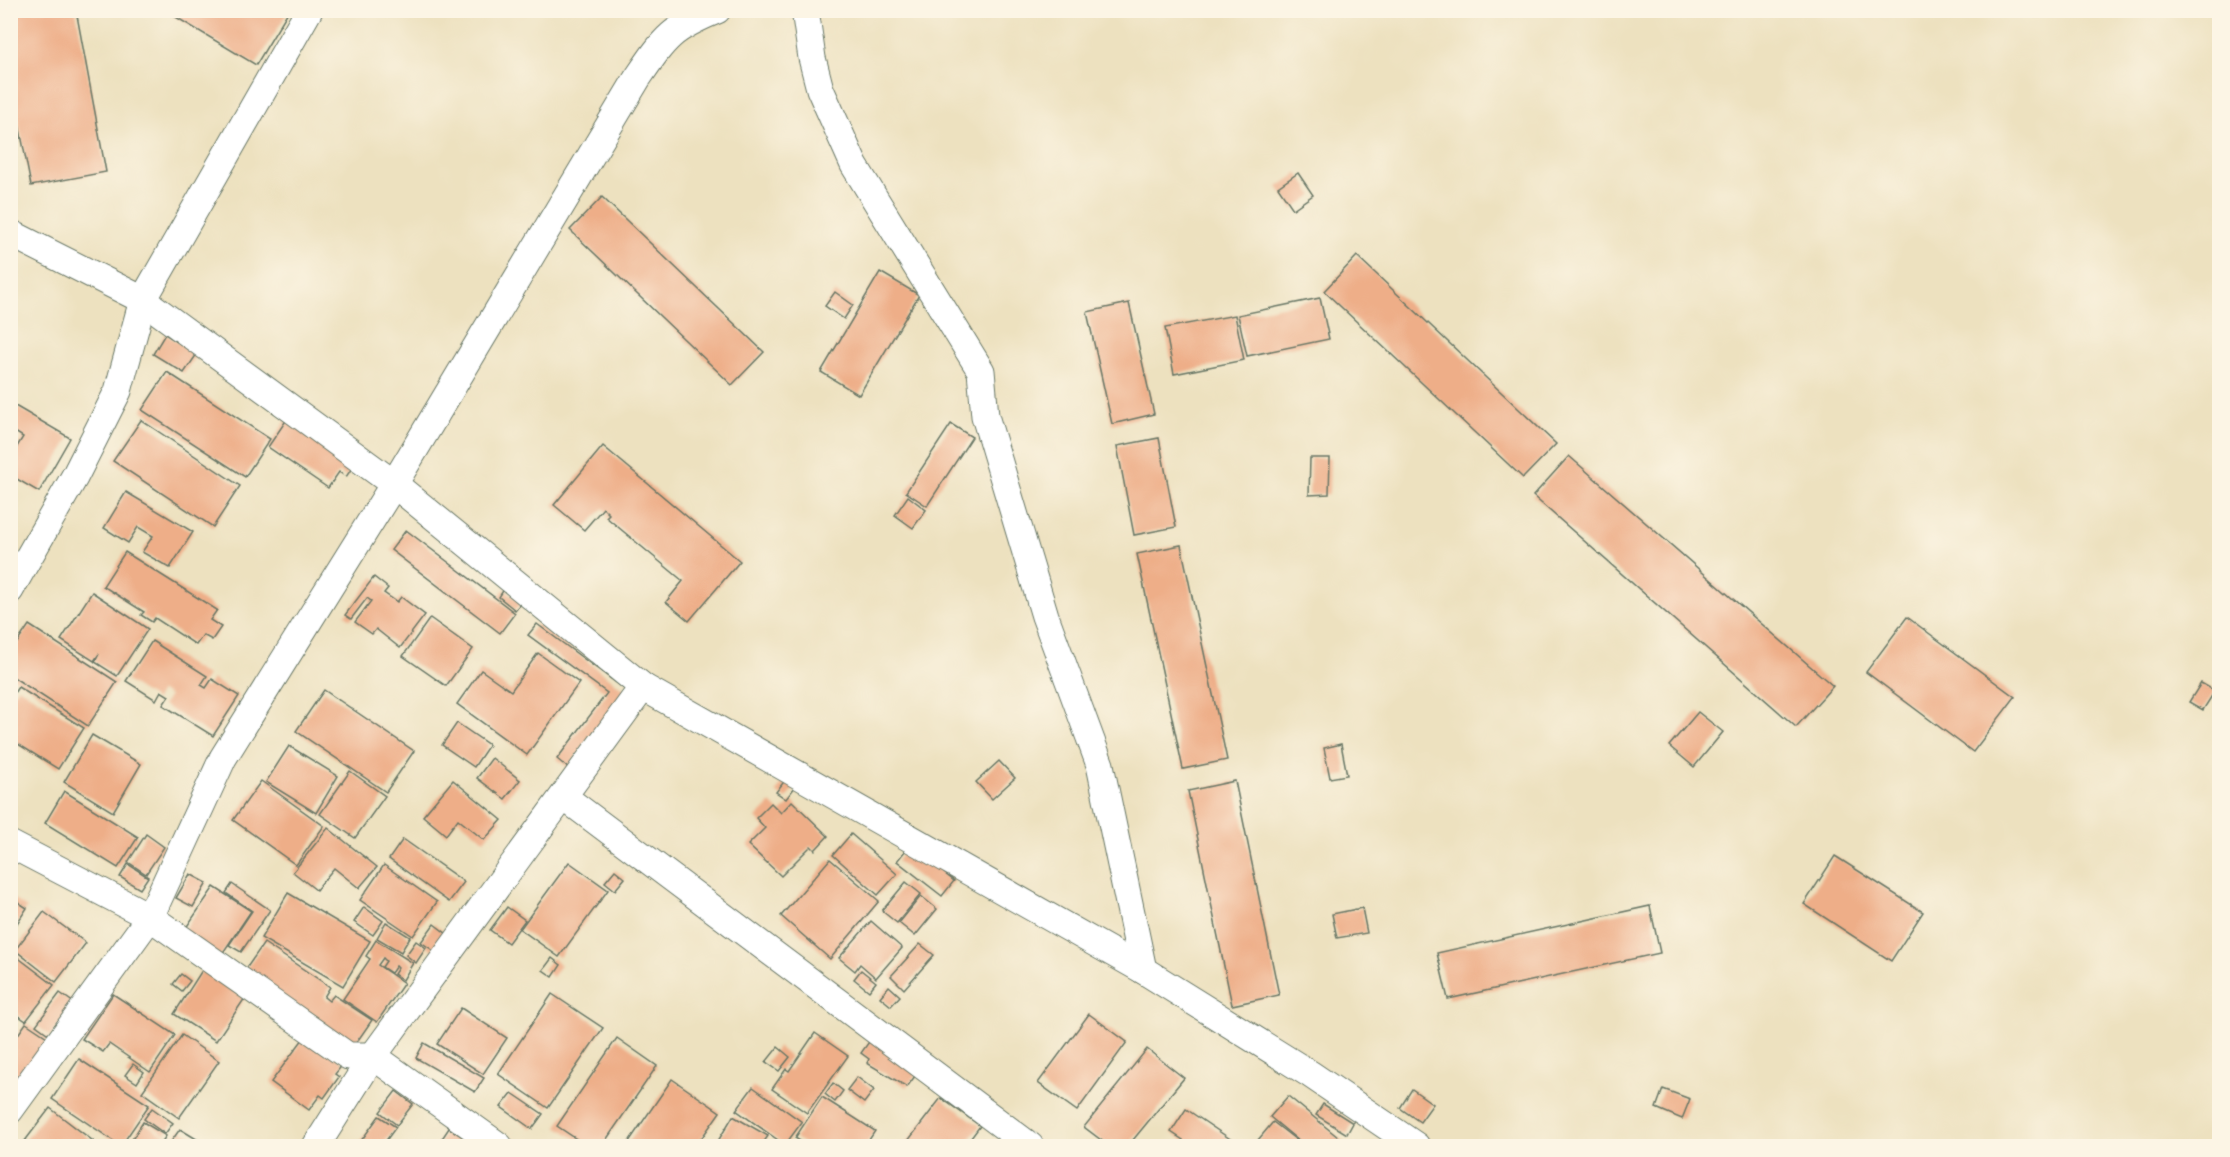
<svg xmlns="http://www.w3.org/2000/svg" width="2230" height="1157" font-family="Kalam,sans-serif">
<style>
.building{fill:#eeae88}
.lines{fill:none;stroke-linecap:round;stroke-linejoin:round}
.minor-casing{stroke:#677665;stroke-width:29}
.minor{stroke:#fff;stroke-width:27}
</style>
<rect width="100%" height="100%" fill="#fcf5e5"/>
<filter id="ink" filterUnits="userSpaceOnUse"><feTurbulence type="fractalNoise" baseFrequency=".0167" numOctaves="2"/><feDisplacementMap in="SourceGraphic" scale="12" xChannelSelector="R" yChannelSelector="G"/><feConvolveMatrix kernelMatrix="1 2 1 2 8 2 1 2 1" color-interpolation-filters="sRGB"/></filter>
<filter id="wash" filterUnits="userSpaceOnUse"><feTurbulence type="fractalNoise" baseFrequency=".008" numOctaves="4" result="noise"/><feDisplacementMap in="SourceGraphic" scale="24" xChannelSelector="R" yChannelSelector="G"/><feGaussianBlur stdDeviation="1.35" result="paint"/><feColorMatrix in="noise" values="0 0 0 0 0 0 0 0 0 0 0 0 0 0 0 0 0 1.4 0 .05"/><feComposite in="paint" operator="in"/></filter>
<g filter="url(#wash)">
<rect width="100%" height="100%" fill="#ede1bf"/>
<g id="blocks">
<g class="building">
<path d="M 10,10 L 76,10 L 106,172 L 31,186 L 10,78 Z"/>
<path d="M 164,10 L 289,10 L 256,65 Z"/>
<path d="M 1298,173 L 1313,195 L 1293,209 L 1278,187 Z"/>
<path d="M 602,197 L 764,352 L 732,385 L 570,230 Z"/>
<path d="M 1357,256 L 1556,444 L 1523,478 L 1324,291 Z"/>
<path d="M 880,272 L 919,295 L 859,395 L 821,372 Z"/>
<path d="M 835,292 L 853,305 L 844,319 L 825,306 Z"/>
<path d="M 1320,298 L 1329,339 L 1247,356 L 1238,315 Z"/>
<path d="M 1129,303 L 1154,414 L 1112,424 L 1087,312 Z"/>
<path d="M 1235,315 L 1244,360 L 1174,374 L 1165,328 Z"/>
<path d="M 165,334 L 197,354 L 184,373 L 153,354 Z"/>
<path d="M 167,372 L 270,439 L 245,477 L 142,410 Z"/>
<path d="M 10,403 L 70,438 L 39,492 L 10,475 L 10,448 L 15,450 L 23,437 L 12,430 L 10,433 Z"/>
<path d="M 287,419 L 354,465 L 346,477 L 339,472 L 328,488 L 268,447 Z"/>
<path d="M 141,420 L 240,486 L 213,527 L 113,461 Z"/>
<path d="M 951,424 L 972,437 L 927,506 L 906,492 Z"/>
<path d="M 1159,438 L 1176,527 L 1134,535 L 1117,446 Z"/>
<path d="M 603,446 L 740,561 L 689,621 L 666,602 L 683,581 L 606,517 L 609,514 L 603,508 L 584,530 L 554,505 Z"/>
<path d="M 1569,456 L 1833,686 L 1796,727 L 1533,496 Z"/>
<path d="M 1310,458 L 1330,458 L 1329,494 L 1309,495 Z"/>
<path d="M 126,492 L 193,532 L 170,568 L 142,552 L 153,536 L 138,527 L 128,543 L 104,528 Z"/>
<path d="M 908,496 L 926,510 L 913,528 L 895,515 Z"/>
<path d="M 406,530 L 515,613 L 500,633 L 391,550 Z"/>
<path d="M 1181,545 L 1227,760 L 1183,769 L 1137,554 Z"/>
<path d="M 125,552 L 217,610 L 210,620 L 221,627 L 212,640 L 203,635 L 196,645 L 155,618 L 152,622 L 141,615 L 144,612 L 103,586 Z"/>
<path d="M 374,577 L 388,588 L 384,593 L 397,602 L 401,597 L 425,615 L 400,648 L 376,629 L 372,634 L 355,622 L 371,601 L 367,598 L 351,619 L 345,615 Z"/>
<path d="M 504,589 L 521,603 L 515,610 L 499,597 Z"/>
<path d="M 92,592 L 148,629 L 117,676 L 95,662 L 99,654 L 94,661 L 61,640 Z"/>
<path d="M 1907,617 L 2015,697 L 1973,752 L 1866,672 Z"/>
<path d="M 430,618 L 473,649 L 446,686 L 403,656 Z"/>
<path d="M 537,624 L 627,691 L 568,768 L 557,759 L 607,693 L 528,635 Z"/>
<path d="M 29,625 L 117,682 L 88,726 L 10,675 L 10,653 Z"/>
<path d="M 152,641 L 207,676 L 201,685 L 206,688 L 212,679 L 239,696 L 213,736 L 163,705 L 169,696 L 161,691 L 156,700 L 126,681 Z"/>
<path d="M 538,653 L 579,683 L 527,755 L 457,704 L 481,670 L 511,691 Z"/>
<path d="M 2201,683 L 2215,691 L 2203,710 L 2189,702 Z"/>
<path d="M 18,687 L 84,728 L 58,769 L 10,739 L 10,699 Z"/>
<path d="M 324,690 L 414,751 L 386,792 L 296,731 Z"/>
<path d="M 1698,712 L 1723,732 L 1694,767 L 1669,746 Z"/>
<path d="M 457,723 L 489,745 L 474,767 L 442,745 Z"/>
<path d="M 92,735 L 141,764 L 113,812 L 64,782 Z"/>
<path d="M 1341,744 L 1347,775 L 1330,778 L 1324,748 Z"/>
<path d="M 289,746 L 338,776 L 316,813 L 266,782 Z"/>
<path d="M 492,758 L 520,780 L 505,799 L 477,778 Z"/>
<path d="M 999,761 L 1015,778 L 992,799 L 976,782 Z"/>
<path d="M 350,771 L 385,796 L 355,838 L 320,814 Z"/>
<path d="M 786,779 L 801,779 L 786,799 L 776,792 Z"/>
<path d="M 453,780 L 502,820 L 484,840 L 458,819 L 446,835 L 423,816 Z"/>
<path d="M 261,781 L 324,826 L 296,865 L 233,820 Z"/>
<path d="M 1235,781 L 1279,995 L 1232,1005 L 1188,791 Z"/>
<path d="M 64,791 L 138,837 L 118,868 L 45,823 Z"/>
<path d="M 792,801 L 828,836 L 815,850 L 811,846 L 781,876 L 748,845 L 765,828 L 756,818 L 771,803 L 781,813 Z"/>
<path d="M 328,828 L 377,867 L 359,888 L 334,868 L 316,890 L 293,872 Z"/>
<path d="M 146,834 L 164,847 L 146,874 L 128,862 Z"/>
<path d="M 851,834 L 897,874 L 878,895 L 833,855 Z"/>
<path d="M 403,839 L 464,882 L 449,902 L 389,859 Z"/>
<path d="M 909,846 L 954,881 L 942,896 L 897,861 Z"/>
<path d="M 1835,856 L 1923,912 L 1891,961 L 1804,904 Z"/>
<path d="M 830,859 L 879,901 L 830,959 L 781,916 Z"/>
<path d="M 569,862 L 608,890 L 559,957 L 520,929 Z"/>
<path d="M 128,864 L 148,877 L 140,889 L 120,877 Z"/>
<path d="M 384,865 L 437,902 L 413,936 L 360,900 Z"/>
<path d="M 615,870 L 625,878 L 615,890 L 605,882 Z"/>
<path d="M 190,874 L 207,883 L 193,907 L 176,898 Z"/>
<path d="M 906,882 L 921,894 L 897,923 L 882,911 Z"/>
<path d="M 232,884 L 270,910 L 241,952 L 229,945 L 252,911 L 226,893 Z"/>
<path d="M 214,887 L 251,911 L 218,960 L 181,935 Z"/>
<path d="M 288,893 L 370,941 L 343,986 L 261,938 Z"/>
<path d="M 921,896 L 937,909 L 915,936 L 899,923 Z"/>
<path d="M 10,897 L 27,908 L 10,934 Z"/>
<path d="M 1650,906 L 1660,953 L 1448,999 L 1437,953 Z"/>
<path d="M 364,907 L 383,921 L 373,935 L 354,922 Z"/>
<path d="M 507,907 L 525,920 L 508,943 L 490,930 Z"/>
<path d="M 1362,908 L 1367,933 L 1337,938 L 1332,914 Z"/>
<path d="M 44,912 L 86,943 L 56,982 L 15,950 Z"/>
<path d="M 871,921 L 902,948 L 876,978 L 860,964 L 855,971 L 839,958 Z"/>
<path d="M 386,922 L 410,937 L 401,952 L 377,938 Z"/>
<path d="M 434,924 L 447,934 L 434,951 L 421,942 Z"/>
<path d="M 376,940 L 413,963 L 403,980 L 394,974 L 398,968 L 396,966 L 391,973 L 382,967 L 386,961 L 383,958 L 378,965 L 404,983 L 377,1022 L 343,999 L 370,959 L 366,956 Z"/>
<path d="M 416,941 L 426,948 L 416,963 L 406,955 Z"/>
<path d="M 264,943 L 330,987 L 324,997 L 329,1001 L 334,995 L 372,1020 L 354,1046 L 243,973 Z"/>
<path d="M 920,944 L 934,955 L 904,989 L 891,976 Z"/>
<path d="M 12,953 L 54,985 L 26,1021 L 10,1010 Z"/>
<path d="M 552,958 L 561,965 L 553,977 L 543,970 Z"/>
<path d="M 206,964 L 249,992 L 216,1041 L 174,1014 Z"/>
<path d="M 861,970 L 876,982 L 869,991 L 854,979 Z"/>
<path d="M 181,974 L 190,981 L 182,991 L 173,984 Z"/>
<path d="M 889,986 L 900,996 L 891,1006 L 880,997 Z"/>
<path d="M 60,993 L 74,1003 L 51,1036 L 36,1025 Z"/>
<path d="M 113,994 L 175,1035 L 150,1072 L 109,1044 L 103,1052 L 82,1039 Z"/>
<path d="M 552,994 L 603,1028 L 548,1108 L 498,1074 Z"/>
<path d="M 461,1008 L 507,1038 L 483,1074 L 437,1044 Z"/>
<path d="M 1089,1014 L 1127,1042 L 1077,1111 L 1038,1083 Z"/>
<path d="M 26,1023 L 50,1039 L 10,1098 L 10,1046 Z"/>
<path d="M 815,1033 L 848,1056 L 807,1113 L 772,1089 L 786,1069 L 789,1071 Z"/>
<path d="M 182,1035 L 219,1061 L 179,1118 L 142,1092 Z"/>
<path d="M 306,1035 L 344,1063 L 335,1074 L 339,1077 L 324,1098 L 320,1095 L 309,1110 L 271,1082 Z"/>
<path d="M 617,1038 L 657,1066 L 602,1146 L 587,1146 L 557,1126 Z"/>
<path d="M 871,1039 L 918,1072 L 907,1087 L 867,1063 L 869,1059 L 861,1053 Z"/>
<path d="M 424,1043 L 484,1078 L 475,1092 L 416,1058 Z"/>
<path d="M 778,1047 L 790,1057 L 779,1071 L 766,1062 Z"/>
<path d="M 1147,1049 L 1184,1078 L 1128,1146 L 1109,1146 L 1084,1127 Z"/>
<path d="M 79,1059 L 149,1105 L 121,1146 L 52,1099 Z"/>
<path d="M 133,1064 L 144,1072 L 137,1083 L 125,1075 Z"/>
<path d="M 857,1077 L 874,1090 L 864,1103 L 847,1090 Z"/>
<path d="M 672,1079 L 720,1112 L 696,1146 L 626,1146 Z"/>
<path d="M 833,1083 L 843,1091 L 835,1102 L 825,1094 Z"/>
<path d="M 753,1087 L 802,1122 L 785,1145 L 736,1110 Z"/>
<path d="M 1412,1089 L 1433,1104 L 1420,1122 L 1400,1108 Z"/>
<path d="M 1663,1089 L 1690,1099 L 1682,1119 L 1656,1108 Z"/>
<path d="M 396,1091 L 413,1104 L 397,1125 L 380,1112 Z"/>
<path d="M 512,1093 L 543,1114 L 532,1129 L 501,1107 Z"/>
<path d="M 1288,1096 L 1344,1142 L 1340,1146 L 1305,1146 L 1270,1117 Z"/>
<path d="M 822,1097 L 875,1131 L 865,1146 L 808,1146 L 795,1138 Z"/>
<path d="M 941,1098 L 980,1126 L 965,1146 L 904,1146 Z"/>
<path d="M 1323,1104 L 1353,1123 L 1347,1134 L 1316,1115 Z"/>
<path d="M 50,1108 L 93,1141 L 89,1146 L 21,1146 Z"/>
<path d="M 152,1108 L 173,1123 L 165,1134 L 144,1119 Z"/>
<path d="M 1186,1109 L 1236,1143 L 1234,1146 L 1179,1146 L 1183,1140 L 1171,1132 Z"/>
<path d="M 379,1116 L 396,1127 L 382,1146 L 360,1146 L 358,1145 Z"/>
<path d="M 733,1116 L 768,1136 L 761,1146 L 715,1146 Z"/>
<path d="M 143,1122 L 166,1136 L 159,1146 L 128,1146 Z"/>
<path d="M 1273,1122 L 1304,1146 L 1253,1146 Z"/>
<path d="M 449,1128 L 466,1139 L 461,1146 L 437,1146 Z"/>
<path d="M 180,1129 L 208,1146 L 168,1146 Z"/>
</g>
</g>
</g>
<g filter="url(#ink)">
<use href="#blocks" fill-opacity="0" stroke="#677665" stroke-width="1.5"/>
<g class="lines">
<g class="minor-casing">
<g id="minor">
<path d="M 805,10 L 812,58 L 820,89 L 854,165 L 981,371 L 985,416 L 1045,616 L 1100,765 L 1143,970"/>
<path d="M 10,233 L 143,300 L 394,484 L 643,687 L 1143,970 L 1310,1074 L 1416,1146"/>
<path d="M 10,590 L 75,476 L 118,391 L 143,300 L 309,10"/>
<path d="M 564,797 L 1030,1146"/>
<path d="M 10,844 L 150,917 L 348,1056 L 373,1056 L 499,1146"/>
<path d="M 10,1110 L 150,917 L 223,758 L 394,484 L 637,79 C 665,38 670,29 717,10"/>
<path d="M 316,1146 L 373,1056 L 643,687"/>
</g>
</g>
<use href="#minor" class="minor"/>
</g>
</g>
<rect width="2230" height="1157" fill="none" stroke="#fcf5e5" stroke-width="36"/>
</svg>
